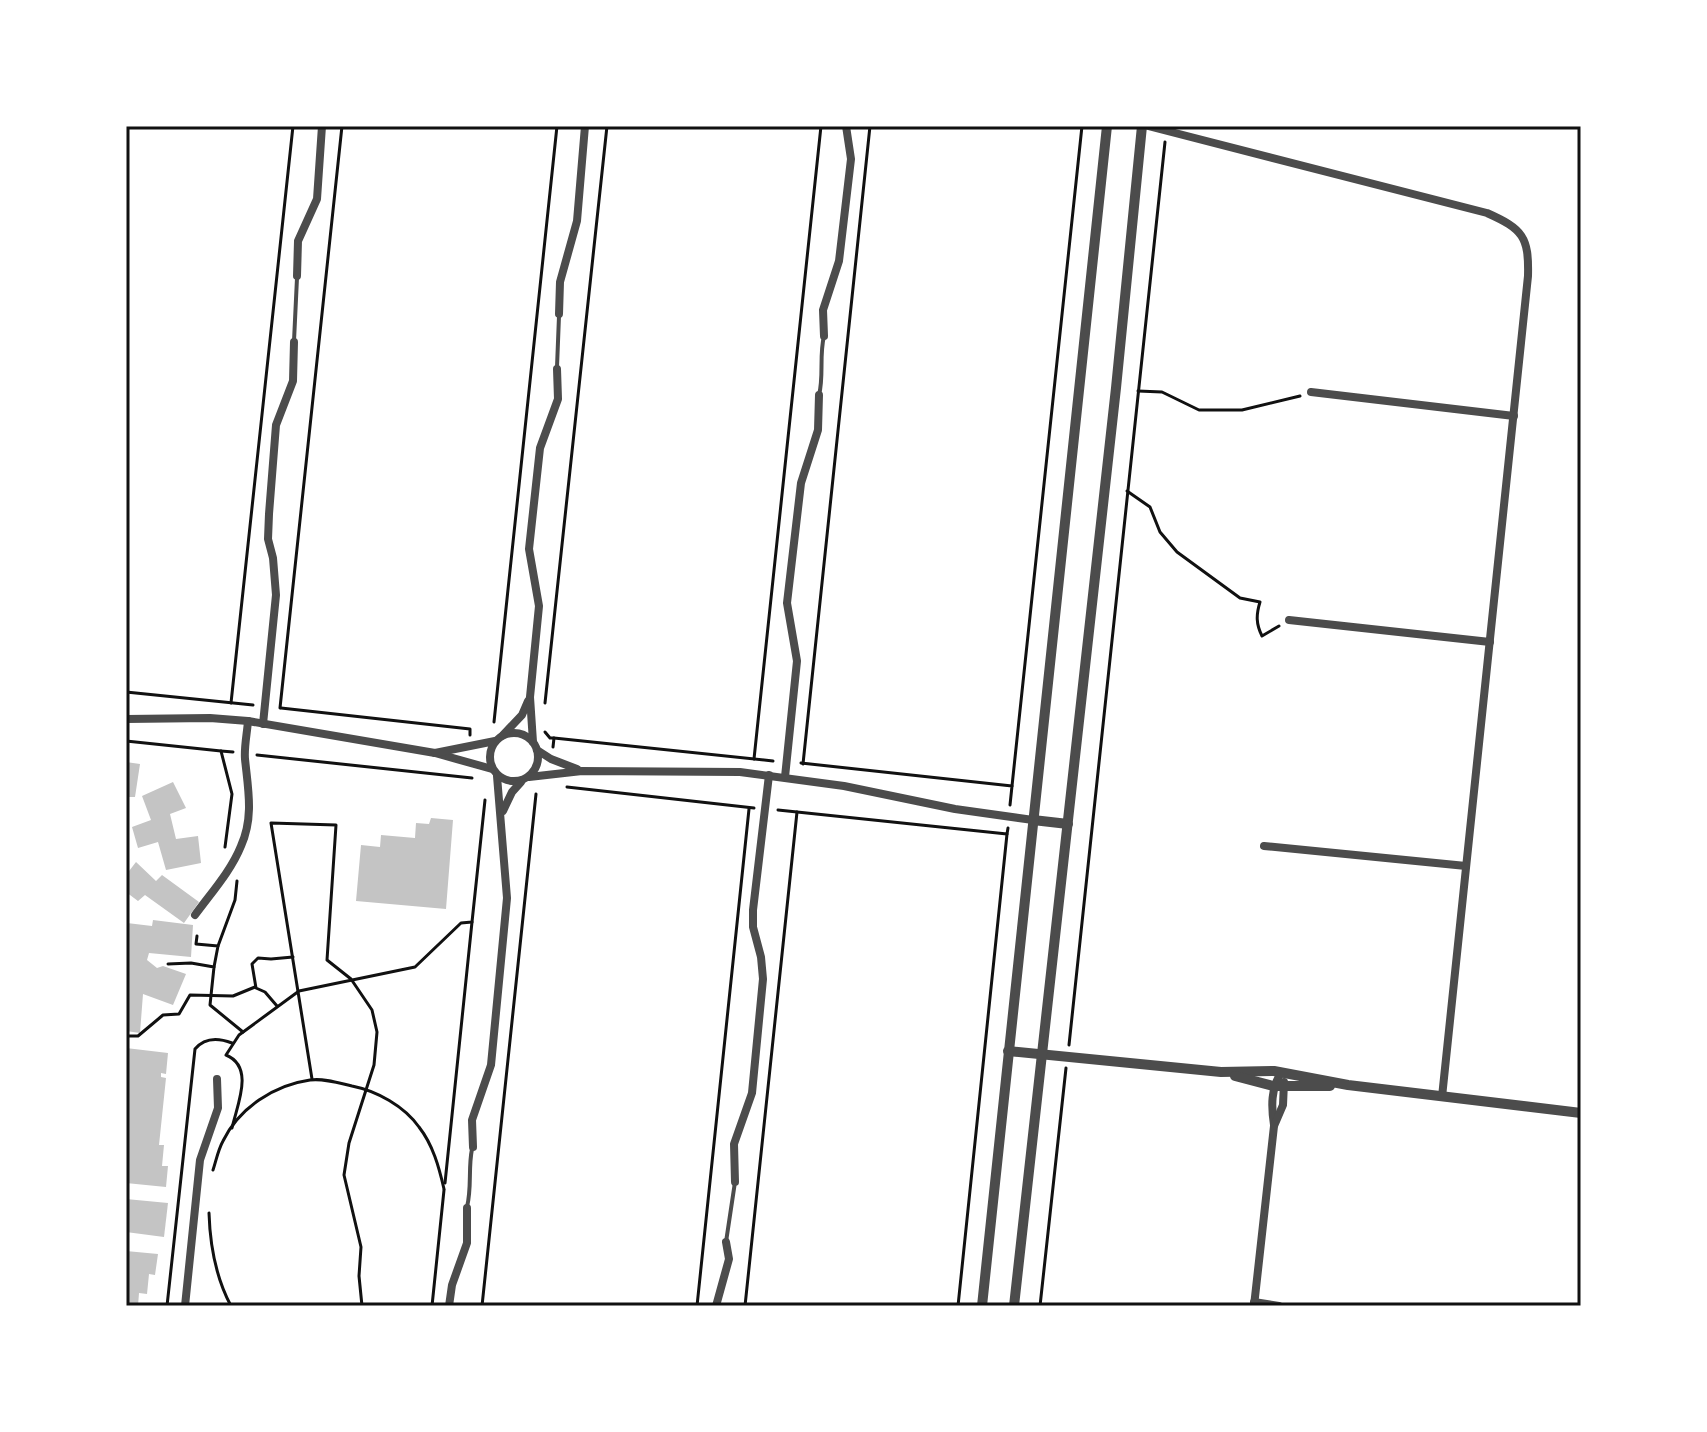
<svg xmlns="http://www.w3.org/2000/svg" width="1707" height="1432" font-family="'DejaVu Sans',sans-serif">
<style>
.building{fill:#c4c4c4}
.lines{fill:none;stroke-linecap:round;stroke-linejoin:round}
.path{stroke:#111;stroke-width:3}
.service{stroke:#4c4c4c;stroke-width:4}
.minor{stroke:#4c4c4c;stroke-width:8}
.tertiary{stroke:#4c4c4c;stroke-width:10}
.neatline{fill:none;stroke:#111;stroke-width:3}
</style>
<rect width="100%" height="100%" fill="#fff"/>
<g class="building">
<path d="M 126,762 L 140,764 L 135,797 L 126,797 Z"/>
<path d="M 173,782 L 186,808 L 170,814 L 176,839 L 198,836 L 201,863 L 166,870 L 158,842 L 138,848 L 132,827 L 151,820 L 142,796 Z"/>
<path d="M 431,818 L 453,820 L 446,909 L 356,901 L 361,845 L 380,847 L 381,835 L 415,838 L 416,823 L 429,824 Z"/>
<path d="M 136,862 L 156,881 L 162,875 L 199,902 L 184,923 L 145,895 L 138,901 L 126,892 L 126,875 Z"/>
<path d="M 153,920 L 193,925 L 191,957 L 149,953 L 147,960 L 157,968 L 163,966 L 186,974 L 173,1005 L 143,994 L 140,1033 L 126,1031 L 127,923 L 152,926 Z"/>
<path d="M 126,1048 L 168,1053 L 166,1074 L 161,1073 L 161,1077 L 166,1078 L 159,1145 L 164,1145 L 162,1166 L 168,1166 L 166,1187 L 126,1183 Z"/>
<path d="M 126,1199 L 168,1203 L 164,1237 L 126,1232 Z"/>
<path d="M 126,1251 L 158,1254 L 155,1275 L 149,1274 L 147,1294 L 139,1293 L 138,1306 L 126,1306 Z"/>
</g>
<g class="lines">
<g class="path">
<path d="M 1138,391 L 1162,392 L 1199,410 L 1242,410 L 1300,396"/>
<path d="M 1127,491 L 1150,507 L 1160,532 L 1177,552 L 1240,598 L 1260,602 C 1256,615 1256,624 1262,636 L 1279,626"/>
<path d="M 126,692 L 253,705"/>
<path d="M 231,703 L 293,126"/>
<path d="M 545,703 L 607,126"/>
<path d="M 280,708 L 342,126"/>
<path d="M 281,708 L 470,729 L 470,735"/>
<path d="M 494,722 L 557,126"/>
<path d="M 545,732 L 550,738 L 554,738 L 553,747"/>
<path d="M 554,738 L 773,761"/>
<path d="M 126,741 L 221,751 L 232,794 L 225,847"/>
<path d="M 221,751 L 233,752"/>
<path d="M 257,755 L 472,778"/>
<path d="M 754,759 L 821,126"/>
<path d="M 801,763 L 1012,786 L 1010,805"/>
<path d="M 803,764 L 870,126"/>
<path d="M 1012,786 L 1082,126"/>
<path d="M 567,787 L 754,808"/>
<path d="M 778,810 L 1007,834 L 1008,828"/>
<path d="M 197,936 L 196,944 L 218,946 L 214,967"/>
<path d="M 218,946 L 235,900 L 237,881"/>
<path d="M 168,964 L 191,963 L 214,967 L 210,1005 L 243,1032"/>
<path d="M 277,1006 L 265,992 L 256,988 L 252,964 L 258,958 L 271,959 L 293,957"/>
<path d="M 126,1036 L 138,1036 L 163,1015 L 179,1014 L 190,995 L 233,996 L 255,987"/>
<path d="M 1069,1045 L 1165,142"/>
<path d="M 312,1079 L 271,823 L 336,825 L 327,960 L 351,979 L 372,1010 L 377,1032 L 374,1065 L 349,1143 L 344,1175 L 361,1247 L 359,1276 L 362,1306"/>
<path d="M 232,1128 C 237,1105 255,1067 226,1055 L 239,1035 L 299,991 L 415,967 L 461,923 L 472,922 L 485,800"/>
<path d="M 213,1170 C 216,1161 218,1150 223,1141 C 239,1108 274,1085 310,1080 C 324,1078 339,1083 352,1086 C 377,1091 404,1106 419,1127 C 433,1145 439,1167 444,1189"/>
<path d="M 445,1183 L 472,922"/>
<path d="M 209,1213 C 210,1245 216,1278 231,1306"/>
<path d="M 167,1306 L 195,1049 C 205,1037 219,1038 232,1043"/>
<path d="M 432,1306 L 444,1190"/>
<path d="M 482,1306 L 536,794"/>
<path d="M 697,1306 L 749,809"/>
<path d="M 745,1306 L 797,812"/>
<path d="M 958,1306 L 1007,834"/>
<path d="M 1040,1306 L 1066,1068"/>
</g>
<g class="service">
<path d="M 294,341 L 297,278"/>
<path d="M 557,367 L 559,316"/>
<path d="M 819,395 C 824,376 819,356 824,336"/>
<path d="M 467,1207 C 472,1187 468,1168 472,1149"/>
<path d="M 726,1242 L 735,1182"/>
</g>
<g class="minor">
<path d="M 1148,126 L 1487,213 C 1523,229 1529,237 1528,276 L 1442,1097"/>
<path d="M 297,276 L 298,241 L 317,199 L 322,126"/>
<path d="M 559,314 L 560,282 L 577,221 L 585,126"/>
<path d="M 824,336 L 823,310 L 839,261 L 851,159 L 846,126"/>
<path d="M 1311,392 L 1514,416"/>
<path d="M 1289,620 L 1490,642"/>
<path d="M 126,719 L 210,718 L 248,721 L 435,753 L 492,769"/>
<path d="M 263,724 L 276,595 L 273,558 L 268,539 L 269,514 L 276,425 L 293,381 L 294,342"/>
<circle cx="514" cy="757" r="24"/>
<path d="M 503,735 L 522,715 L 528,701"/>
<path d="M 533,742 L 530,697 L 539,606 L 529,549 L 540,448 L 558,399 L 557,369"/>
<path d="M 537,750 L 551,759 L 577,769"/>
<path d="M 435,753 L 495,741"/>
<path d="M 529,777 L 582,771 L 740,772 L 844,786 L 955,809 L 1033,820"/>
<path d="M 785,777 L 797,661 L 787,603 L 801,483 L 818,430 L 819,395"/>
<path d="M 503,811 L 512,792 L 521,782"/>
<path d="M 1264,846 L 1466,866"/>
<path d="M 195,915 C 211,893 231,871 241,846 C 254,817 248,789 245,759 C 244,747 247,734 248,721"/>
<path d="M 1274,1125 C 1271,1105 1271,1090 1281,1072"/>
<path d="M 473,1147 L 472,1120 L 491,1065 L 507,898 L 497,776"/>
<path d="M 735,1182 L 734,1144 L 752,1093 L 763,979 L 761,957 L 753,927 L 753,910 L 769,775"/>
<path d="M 1254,1302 L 1279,1306"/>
<path d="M 185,1306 L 200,1160 L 218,1108 L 217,1079"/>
<path d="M 449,1306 L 452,1285 L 467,1243 L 467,1208"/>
<path d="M 716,1306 L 729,1259 L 726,1242"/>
<path d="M 1254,1306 L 1274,1126 L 1283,1105 L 1284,1082"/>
</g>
<g class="tertiary">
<path d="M 1033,820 L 1068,824"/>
<path d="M 1008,1051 L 1221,1072 L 1274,1071 L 1348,1085 L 1581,1113"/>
<path d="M 1235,1076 L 1273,1086 L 1330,1086"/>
<path d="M 982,1306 L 1107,126"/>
<path d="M 1014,1306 L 1116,388 L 1142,126"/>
</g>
</g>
<rect width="1707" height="1432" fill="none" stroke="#ffffff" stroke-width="256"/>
<rect x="128" y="128" width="1451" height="1176" class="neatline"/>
</svg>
